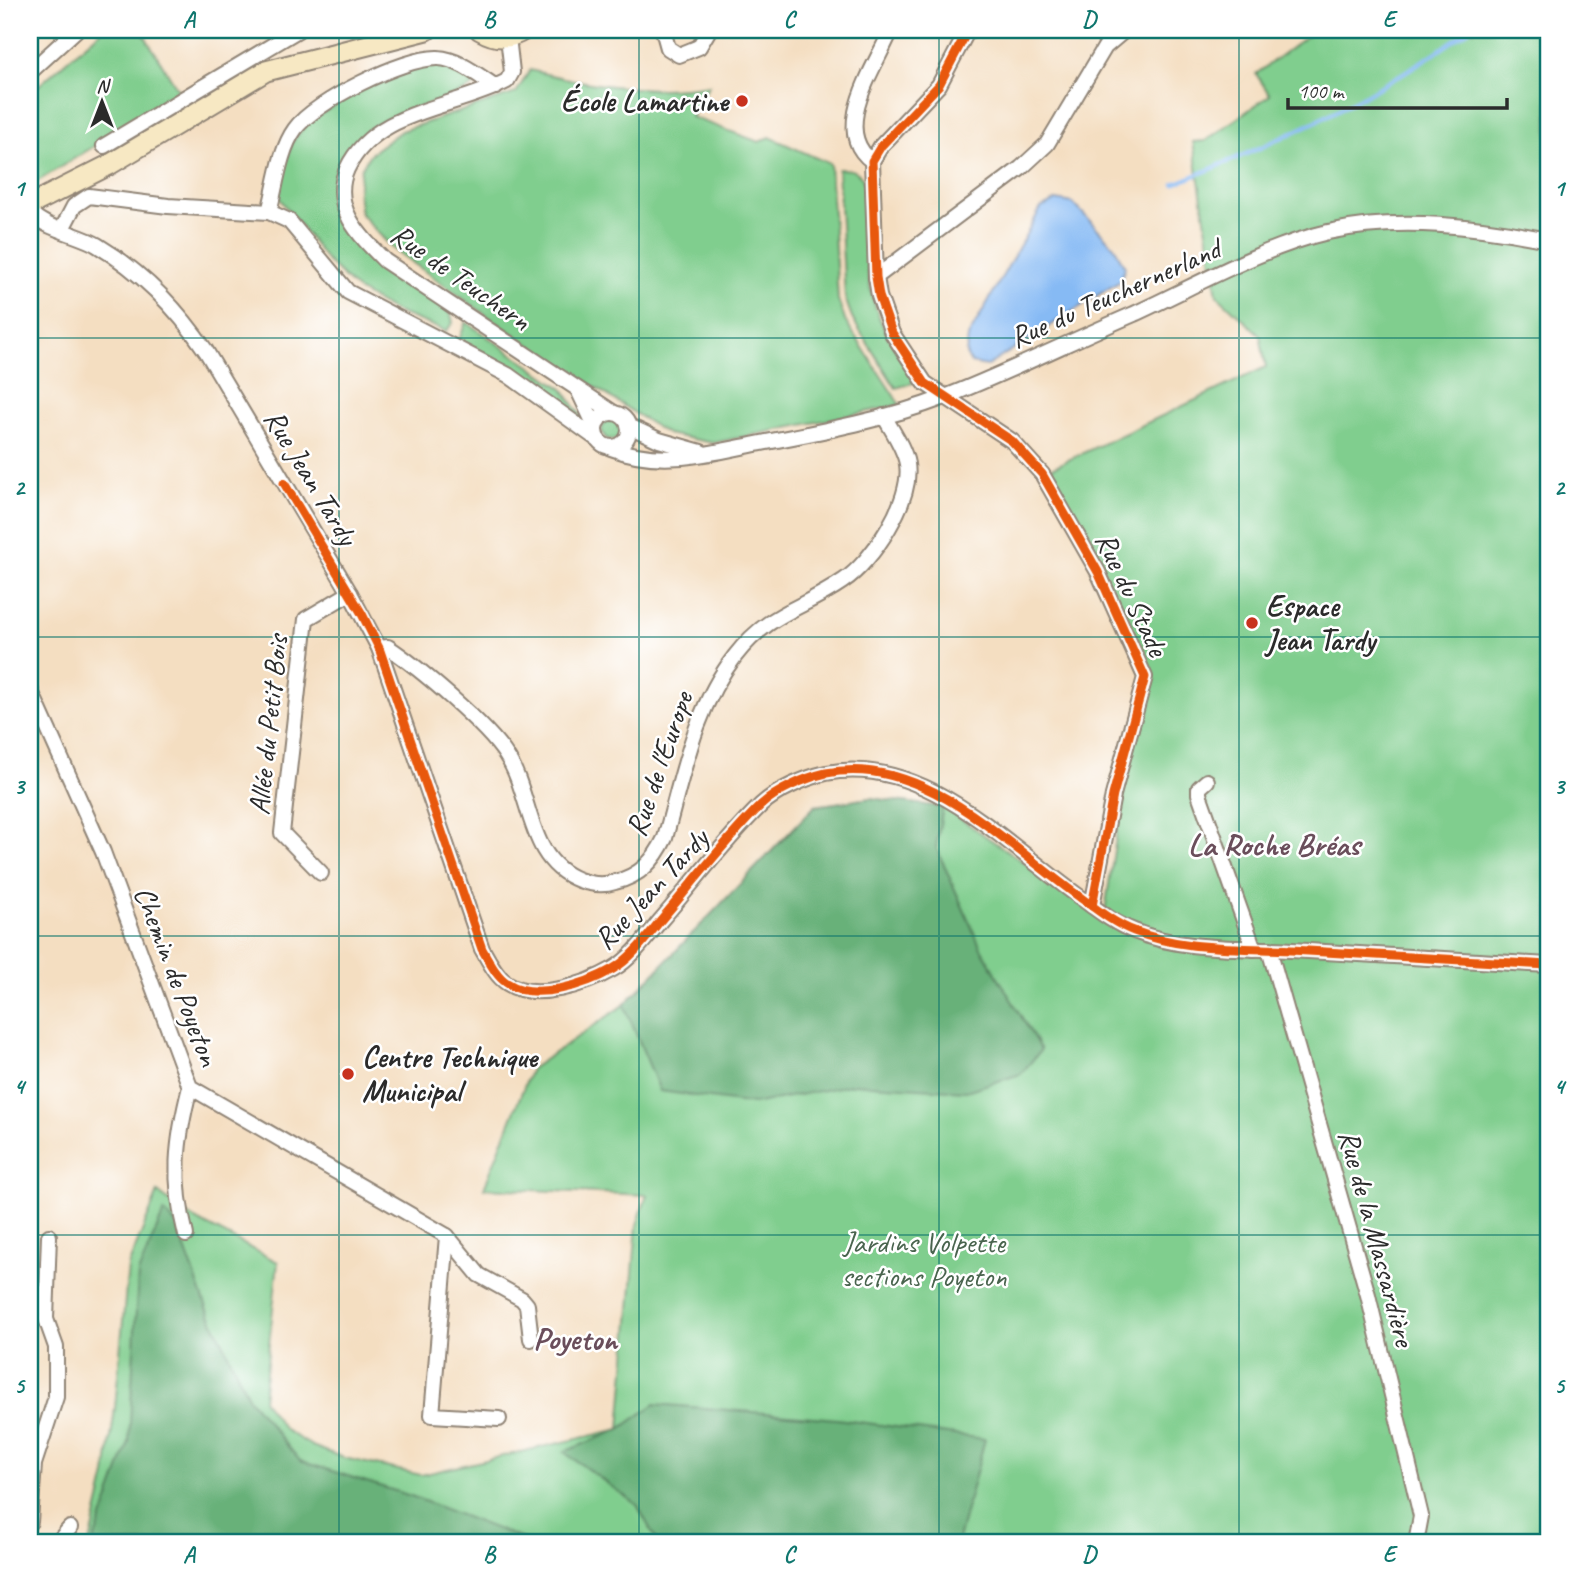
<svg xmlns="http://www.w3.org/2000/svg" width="1578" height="1573" font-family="Caveat,sans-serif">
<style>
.green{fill:#80ce8e;stroke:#567c5c;stroke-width:2}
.forest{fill:#68b179;stroke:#4a6e52;stroke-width:2}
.water{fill:#86baf4;stroke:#587290;stroke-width:2}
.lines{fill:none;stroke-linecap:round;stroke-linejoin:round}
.stream{stroke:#86baf4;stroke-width:4.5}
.street-casing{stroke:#908476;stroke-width:18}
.secondary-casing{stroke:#908476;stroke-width:23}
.street{stroke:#fff;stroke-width:14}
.secondary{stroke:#f7e8c3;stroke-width:19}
.cycleway-casing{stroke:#fff;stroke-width:13}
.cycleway{stroke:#e8590c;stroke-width:9}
.grid{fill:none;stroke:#0f766e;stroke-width:2;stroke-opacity:0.55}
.poi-dot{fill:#c8321e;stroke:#fff;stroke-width:2.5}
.labels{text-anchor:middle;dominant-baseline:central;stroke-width:5;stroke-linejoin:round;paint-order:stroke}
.poi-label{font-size:30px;font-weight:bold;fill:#2b2b2b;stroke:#fff;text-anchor:start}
.street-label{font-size:30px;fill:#2b2b2b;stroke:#fff}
.park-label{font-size:30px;fill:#49644e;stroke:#fff}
.neighbourhood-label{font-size:32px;font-weight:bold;fill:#6a4e5b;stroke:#fff}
.neatline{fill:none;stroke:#0f766e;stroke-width:2.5}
.grid-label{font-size:23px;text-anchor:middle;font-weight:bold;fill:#0f766e}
</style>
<rect width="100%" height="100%" fill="#fff"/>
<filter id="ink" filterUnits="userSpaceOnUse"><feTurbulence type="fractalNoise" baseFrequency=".0143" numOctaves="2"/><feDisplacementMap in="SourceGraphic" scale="14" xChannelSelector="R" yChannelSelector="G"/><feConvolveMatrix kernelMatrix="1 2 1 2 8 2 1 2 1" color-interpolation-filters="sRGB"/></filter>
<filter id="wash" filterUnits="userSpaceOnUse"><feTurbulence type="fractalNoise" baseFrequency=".00686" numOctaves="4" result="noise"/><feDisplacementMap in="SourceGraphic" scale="28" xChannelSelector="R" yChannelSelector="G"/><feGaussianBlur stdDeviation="1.57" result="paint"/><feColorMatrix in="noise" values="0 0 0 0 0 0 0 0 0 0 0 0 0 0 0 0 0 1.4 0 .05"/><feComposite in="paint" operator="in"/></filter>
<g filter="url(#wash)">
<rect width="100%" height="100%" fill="#f4dec1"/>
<g class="green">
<path d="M 102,30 L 141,30 L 180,93 L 30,186 L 30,93 Z"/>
<path d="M 1315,30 L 1548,30 L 1548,1543 L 90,1543 L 106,1475 L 115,1408 L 128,1266 L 158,1192 L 187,1215 L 278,1262 L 263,1400 L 285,1430 L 312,1446 L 344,1458 L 421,1475 L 620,1429 L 637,1225 L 647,1195 L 484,1188 L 531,1069 L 624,1005 L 815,806 L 870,798 L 943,807 L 1104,917 L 1124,784 L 1151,679 L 1049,469 L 1266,367 L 1260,335 L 1217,295 L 1193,142 L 1205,141 L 1270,95 L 1256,74 Z"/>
<path d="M 437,63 L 475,80 L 475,85 C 449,102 406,107 375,125 C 360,134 342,152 336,169 C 311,240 412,276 451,314 L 453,323 L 446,331 L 394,311 L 356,289 L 328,262 L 277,195 L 292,142 L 308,122 L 382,77 Z"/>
<path d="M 530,70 C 587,85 650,95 709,85 L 691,117 L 759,142 L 770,137 L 830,164 L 838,300 L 846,322 L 900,405 L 713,443 L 667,434 L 503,327 L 392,248 L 361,214 L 358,193 L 361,169 L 370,154 L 401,131 L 516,93 Z"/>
<path d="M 838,169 C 847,169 857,169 862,178 C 873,199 865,254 869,280 C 875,319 894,350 916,382 L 896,388 L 853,320 L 845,298 Z"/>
<path d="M 466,322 L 563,389 L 586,423 L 494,358 L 459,340 Z"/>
<circle cx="612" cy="430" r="10"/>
</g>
<g class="forest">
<path d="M 870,798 L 943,807 L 936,847 L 981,948 L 1041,1050 L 1021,1074 L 966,1091 L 855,1084 L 753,1104 L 660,1091 L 624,1005 L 815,806 Z"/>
<path d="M 164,1212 L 176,1224 L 207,1308 L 249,1399 L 300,1461 L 411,1496 L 533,1543 L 93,1543 L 129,1442 L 138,1273 Z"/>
<path d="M 655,1404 L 837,1419 L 985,1439 L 957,1543 L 658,1543 L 637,1505 L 564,1452 L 620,1429 Z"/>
</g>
<path class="water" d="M 1056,200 L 1073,203 L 1114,246 L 1125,267 L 1120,281 L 987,366 L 971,363 L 966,354 L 968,337 L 1041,208 Z"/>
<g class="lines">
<path class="stream" d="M 1174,184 C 1282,141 1374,97 1469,30"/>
</g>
</g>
<g filter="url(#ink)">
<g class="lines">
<g class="street-casing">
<g id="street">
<path d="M 663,30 L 668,48 L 679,55 L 699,47 L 709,30"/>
<path d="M 968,30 L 939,85 L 881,146 L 872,161 L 876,277 L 879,296 L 892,333 L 925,383 L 1012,441 L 1042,474 L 1098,572 L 1145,677 L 1113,795 L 1092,906"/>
<path d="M 508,37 L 512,72 L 507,81 C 454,109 375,109 347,169 C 330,207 360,236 385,261 L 614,413"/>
<path d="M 30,72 L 76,30"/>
<path d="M 104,146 L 298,30"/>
<path d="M 872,161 C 829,130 877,65 891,30"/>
<path d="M 30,211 C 39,227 81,235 97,245 C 142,272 177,308 206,351 L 350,593 L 379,648 L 482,949 C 489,961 496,976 507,983 C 535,1002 587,984 613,969 C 631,959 647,937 660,921 C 693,883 725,840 761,805 C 777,790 805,778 826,773 C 924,754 1004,843 1077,895 C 1095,908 1113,923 1134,931 C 1184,951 1238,947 1291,950 C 1377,955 1463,960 1548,965"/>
<path d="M 269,212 L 289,221 L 348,292 L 508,375 L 597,439"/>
<path d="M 62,229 L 74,206 L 89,196 L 168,206 L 269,212 C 276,187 279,151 295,129 C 314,102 404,57 438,58 C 459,59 479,76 496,87"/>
<path d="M 876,277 L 1021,168 L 1047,144 L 1105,47 L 1125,30"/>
<path d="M 578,390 L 595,426"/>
<circle cx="612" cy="430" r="17"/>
<path d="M 629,426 L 659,440 L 701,452"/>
<path d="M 611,448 C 660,467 707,454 756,444 C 819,432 885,420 945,397 C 1009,372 1071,341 1134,314 C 1195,286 1263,247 1328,232 C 1399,216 1478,226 1548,240"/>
<path d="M 379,648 L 388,647 C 418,667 487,725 506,755 C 533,795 526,860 579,880 C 590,884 603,886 615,882 C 640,876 654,861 665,838 C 683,775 694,709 735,656 C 770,611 801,610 843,581 C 872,562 913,500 907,464 C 904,447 892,431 884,416"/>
<path d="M 30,689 L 103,852 L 190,1087 L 447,1236 L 479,1275 L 522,1299 L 527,1305 L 531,1339"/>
<path d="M 1207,781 L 1199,788 L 1199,794 L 1254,949"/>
<path d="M 321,873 L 282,833 L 306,619 L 350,593"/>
<path d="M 1269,949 L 1368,1295 L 1421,1516 L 1416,1543"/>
<path d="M 186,1235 C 172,1180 176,1142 190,1087"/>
<path d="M 447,1236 L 432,1415 L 499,1419"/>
<path d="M 30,1522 L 34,1464 L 56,1397 L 56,1347 L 46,1319 L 49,1236"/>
<path d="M 57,1543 L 70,1528"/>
</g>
</g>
<g class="secondary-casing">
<g id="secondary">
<path d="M 480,30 C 495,39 509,40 524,30"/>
<path d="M 30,205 L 109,165 L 266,71 L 427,30"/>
</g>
</g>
<use href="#street" class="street"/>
<use href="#secondary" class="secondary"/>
<g class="cycleway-casing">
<g id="cycleway">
<path d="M 968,30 L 939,85 L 881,146 L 872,161 L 876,277 L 879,296 L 892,333 L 925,383 L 1012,441 L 1042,474 L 1098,572 L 1145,677 L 1113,795 L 1092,906"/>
<path d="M 284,483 L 362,614 L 379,648 L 482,949 C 489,961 496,976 507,983 C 535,1002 587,984 613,969 C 631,959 647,937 660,921 C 693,883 725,840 761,805 C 777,790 805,778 826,773 C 924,754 1004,843 1077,895 C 1095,908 1113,923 1134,931 C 1184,951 1238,947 1291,950 C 1377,955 1463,960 1548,965"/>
</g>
</g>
<use href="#cycleway" class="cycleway"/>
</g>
</g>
<path class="grid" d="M 339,30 L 339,1543M 639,30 L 639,1543M 939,30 L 939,1543M 1239,30 L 1239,1543M 30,338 L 1548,338M 30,637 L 1548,637M 30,936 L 1548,936M 30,1235 L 1548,1235"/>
<g class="poi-dot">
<circle cx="742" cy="101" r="7"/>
<circle cx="1252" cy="623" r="7"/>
<circle cx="348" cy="1074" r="7"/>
</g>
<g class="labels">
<g class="poi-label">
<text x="728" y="101" text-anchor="end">École Lamartine</text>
<text x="1266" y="606">Espace<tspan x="1266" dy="34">Jean Tardy</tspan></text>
<text x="362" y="1057">Centre Technique<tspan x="362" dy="34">Municipal</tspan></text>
</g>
<g class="street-label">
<text transform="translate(461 277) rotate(35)">Rue de Teuchern</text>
<text transform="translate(1115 293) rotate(-24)">Rue du Teuchernerland</text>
<text transform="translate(311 477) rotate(59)">Rue Jean Tardy</text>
<text transform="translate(1132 594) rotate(65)">Rue du Stade</text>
<text transform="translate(268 725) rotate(-84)">Allée du Petit Bois</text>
<text transform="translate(659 764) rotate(-71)">Rue de l'Europe</text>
<text transform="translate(651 889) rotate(-47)">Rue Jean Tardy</text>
<text transform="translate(177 976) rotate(69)">Chemin de Poyeton</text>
<text transform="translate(1377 1238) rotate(75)">Rue de la Massardière</text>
</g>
<g class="park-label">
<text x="924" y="1242">Jardins Volpette<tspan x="924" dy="34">sections Poyeton</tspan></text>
</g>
<g class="neighbourhood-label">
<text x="1274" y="844">La Roche Bréas</text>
<text x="575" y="1338">Poyeton</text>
</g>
</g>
<rect width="1578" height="1573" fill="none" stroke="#fff" stroke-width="77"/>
<g transform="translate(102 102)" stroke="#ffffff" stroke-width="5" paint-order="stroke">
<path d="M0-5L12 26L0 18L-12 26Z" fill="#2b2b2b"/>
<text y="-10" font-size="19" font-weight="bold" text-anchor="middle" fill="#2b2b2b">N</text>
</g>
<path d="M1288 98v10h219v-10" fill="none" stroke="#2b2b2b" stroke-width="3.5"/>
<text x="1298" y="98" font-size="21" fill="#2b2b2b" stroke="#ffffff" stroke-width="5" paint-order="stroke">100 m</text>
<rect x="38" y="38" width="1502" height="1496" class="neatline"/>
<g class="grid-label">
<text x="189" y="27">A</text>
<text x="489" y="27">B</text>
<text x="789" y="27">C</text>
<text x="1089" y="27">D</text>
<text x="1389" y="27">E</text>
<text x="19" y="196">1</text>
<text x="1559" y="196">1</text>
<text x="19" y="495">2</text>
<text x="1559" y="495">2</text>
<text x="19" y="794">3</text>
<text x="1559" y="794">3</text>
<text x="19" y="1094">4</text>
<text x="1559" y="1094">4</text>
<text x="19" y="1393">5</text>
<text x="1559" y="1393">5</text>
<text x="189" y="1562">A</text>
<text x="489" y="1562">B</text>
<text x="789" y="1562">C</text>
<text x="1089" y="1562">D</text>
<text x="1389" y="1562">E</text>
</g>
</svg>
